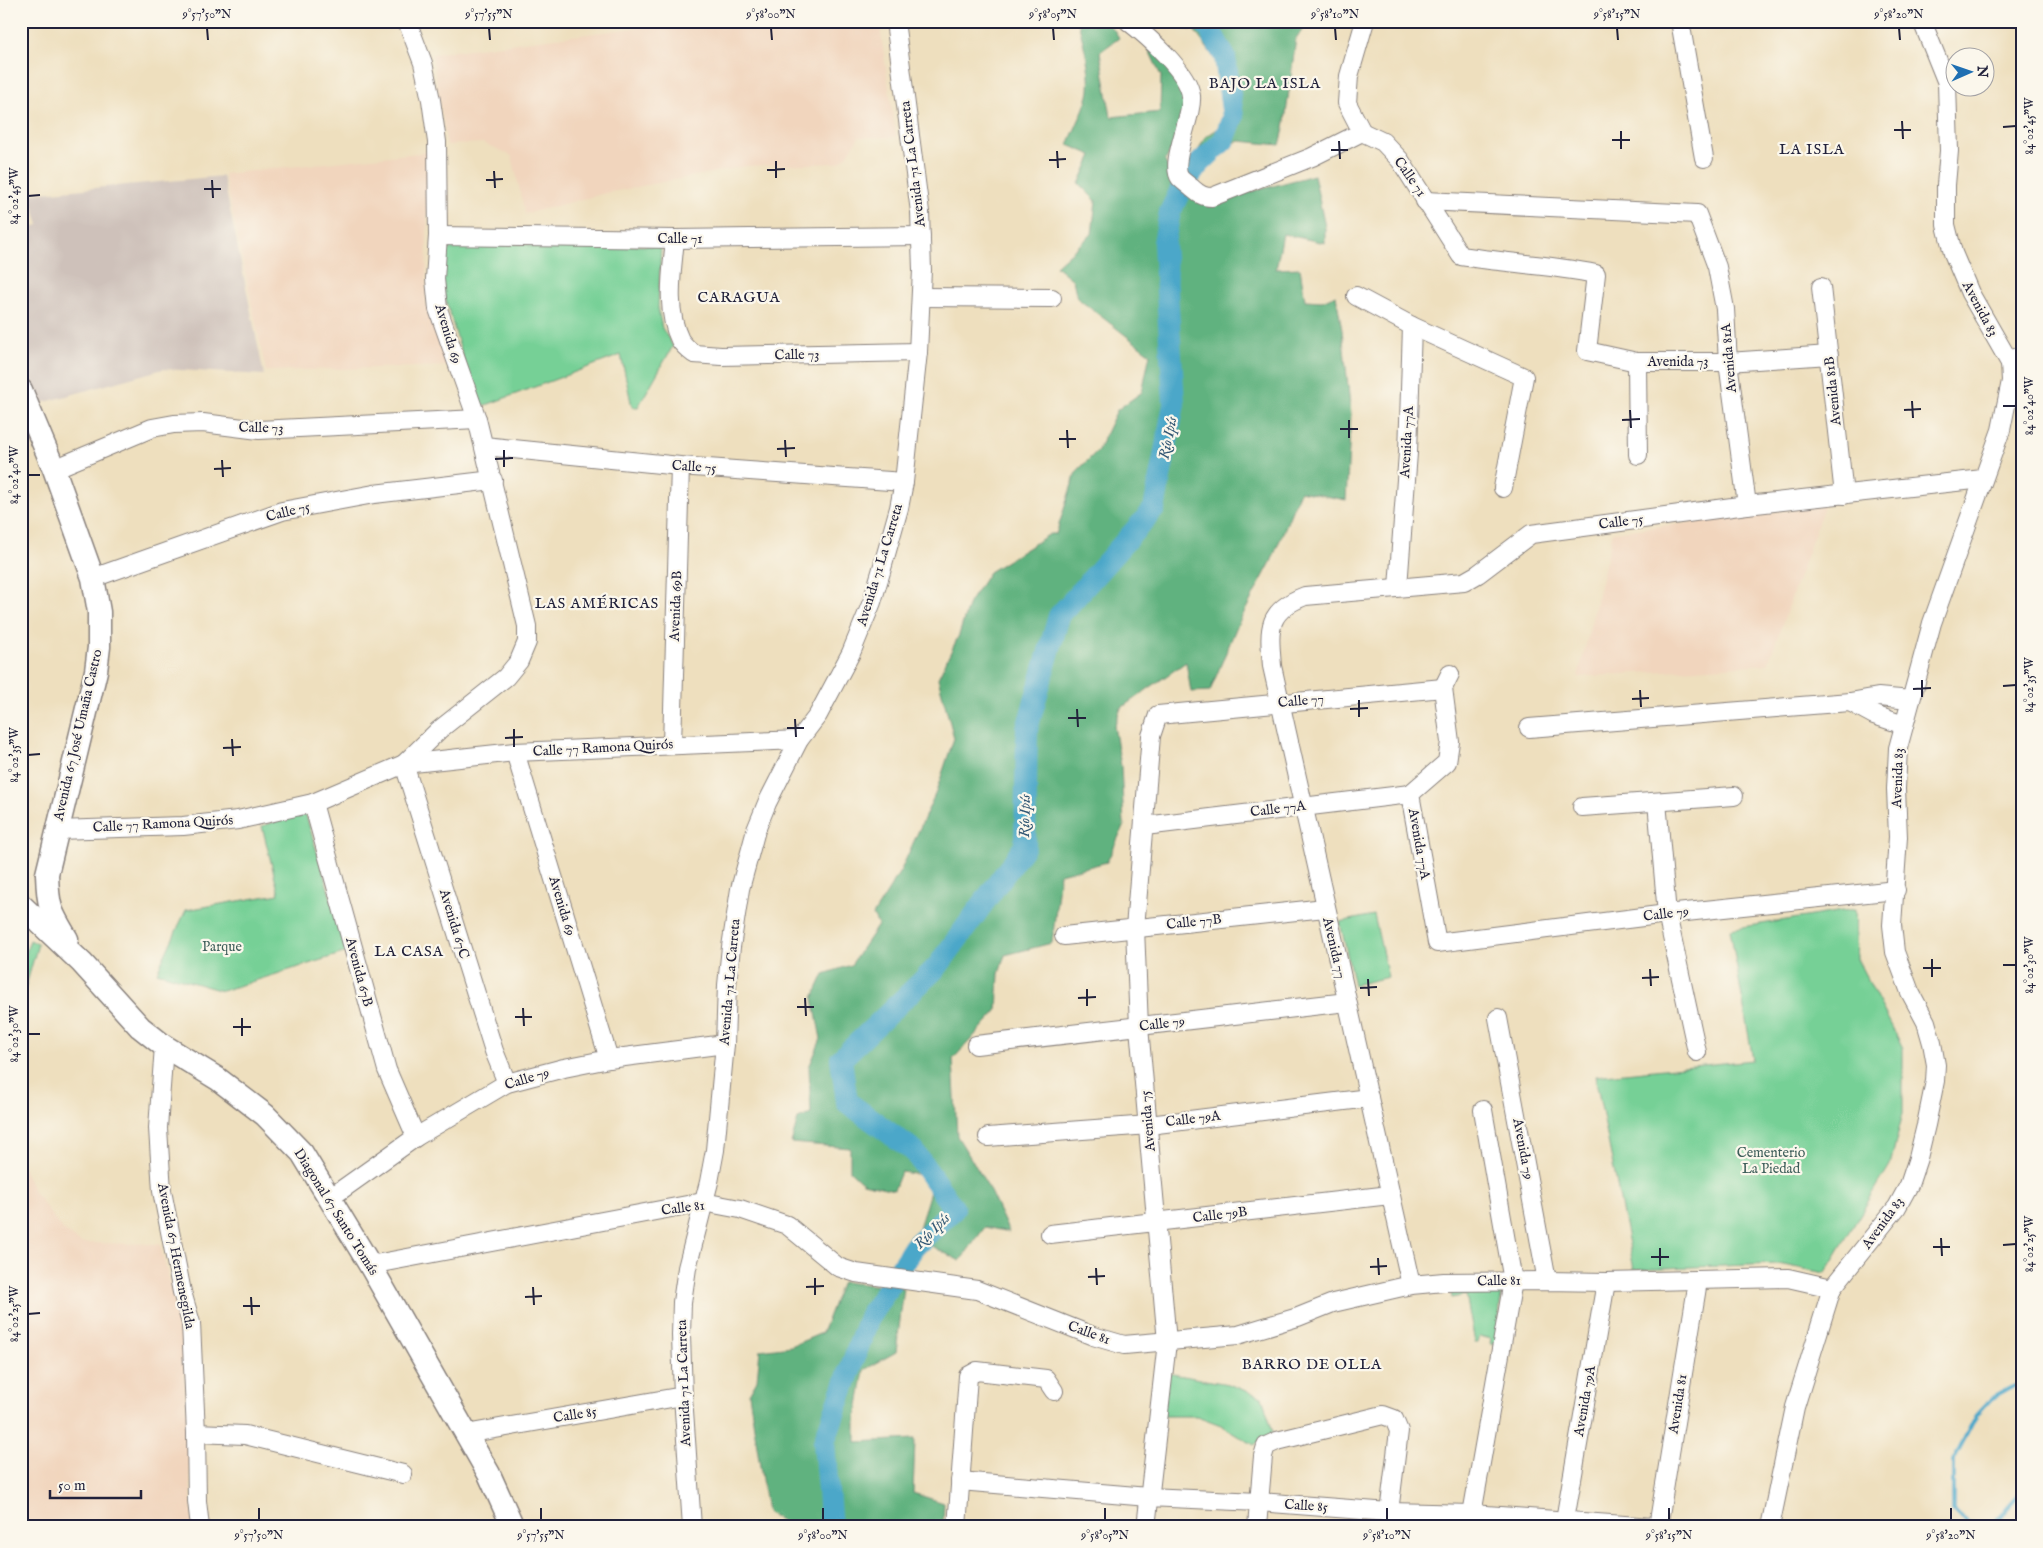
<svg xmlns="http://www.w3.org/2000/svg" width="2043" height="1548" font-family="'IM FELL English',serif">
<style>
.built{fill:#f1d5bd}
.industrial{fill:#cec1ba}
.green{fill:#76d096;stroke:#4c7968}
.forest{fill:#60b27f;stroke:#416a5d}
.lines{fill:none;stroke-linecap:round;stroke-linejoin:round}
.stream{stroke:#4ba7c9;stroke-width:4}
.river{stroke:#4ba7c9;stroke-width:22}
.minor-casing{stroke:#88807c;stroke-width:20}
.major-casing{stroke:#88807c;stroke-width:25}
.minor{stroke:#fff;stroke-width:18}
.major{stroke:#fff;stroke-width:22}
.ticks{fill:none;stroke:#22223b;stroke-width:2}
.labels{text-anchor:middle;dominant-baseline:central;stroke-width:4.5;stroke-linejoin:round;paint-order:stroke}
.street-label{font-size:14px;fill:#22223b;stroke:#fbf7ec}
.park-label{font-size:14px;fill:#3f5f5b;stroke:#fbf7ec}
.neighbourhood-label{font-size:15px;letter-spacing:1px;fill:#22223b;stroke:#fbf7ec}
.water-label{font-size:15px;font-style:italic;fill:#325774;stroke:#fbf7ec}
.neatline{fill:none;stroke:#22223b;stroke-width:2}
.ticks-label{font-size:12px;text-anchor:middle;fill:#22223b}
</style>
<rect width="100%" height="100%" fill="#fbf7ec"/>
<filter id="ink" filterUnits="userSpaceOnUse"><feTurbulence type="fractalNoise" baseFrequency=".02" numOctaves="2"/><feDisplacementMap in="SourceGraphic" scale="10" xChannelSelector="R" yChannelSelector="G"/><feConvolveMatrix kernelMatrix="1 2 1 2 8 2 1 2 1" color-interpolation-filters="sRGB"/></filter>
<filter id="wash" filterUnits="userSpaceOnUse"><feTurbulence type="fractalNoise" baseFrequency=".0096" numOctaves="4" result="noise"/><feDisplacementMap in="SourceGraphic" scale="20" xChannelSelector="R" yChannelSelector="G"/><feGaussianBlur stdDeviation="1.12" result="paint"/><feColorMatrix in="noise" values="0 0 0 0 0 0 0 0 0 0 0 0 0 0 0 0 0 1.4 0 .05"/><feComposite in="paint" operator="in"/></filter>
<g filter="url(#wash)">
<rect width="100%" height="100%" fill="#eedfbe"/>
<g class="built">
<path d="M 689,21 L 879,21 L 896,137 L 859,137 L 847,156 L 838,163 L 746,166 L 606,193 L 525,214 L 512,156 L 483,143 L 447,145 L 432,54 Z"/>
<path d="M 428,152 L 426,303 L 448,366 L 266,371 L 224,174 Z"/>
<path d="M 1824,506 L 1768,664 L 1578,677 L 1613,532 Z"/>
<path d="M 21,1164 L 34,1191 L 62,1229 L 81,1243 L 160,1244 L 182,1332 L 193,1527 L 21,1527 Z"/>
</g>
<path class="industrial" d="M 223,176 L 264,375 L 163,369 L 38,404 L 21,350 L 21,230 L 39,225 L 30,194 Z"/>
<g class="green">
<path d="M 447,243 L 661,246 L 658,309 L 662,328 L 673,346 L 638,407 L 632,407 L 621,355 L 478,408 L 443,291 L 443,265 Z"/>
<path d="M 305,812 L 347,952 L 222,991 L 157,972 L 186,910 L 279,894 L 262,826 Z"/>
<path d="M 1855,909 L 1857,959 L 1903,1048 L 1903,1113 L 1890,1165 L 1825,1273 L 1778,1264 L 1634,1269 L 1595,1076 L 1753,1060 L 1730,929 Z"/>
<path d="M 1374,915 L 1388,977 L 1354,985 L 1340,922 Z"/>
<path d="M 30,940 L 38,944 L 21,1003 L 21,968 Z"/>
<path d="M 1465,1289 L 1494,1289 L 1501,1293 L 1497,1345 L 1490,1344 L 1491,1339 L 1480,1336 L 1478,1343 L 1475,1343 L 1466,1295 L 1452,1298 L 1451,1292 Z"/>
<path d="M 1161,1372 L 1228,1384 L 1262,1397 L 1273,1432 L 1254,1445 L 1221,1425 L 1197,1416 L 1161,1416 Z"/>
</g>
<g class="forest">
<path d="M 1078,21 L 1104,21 L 1115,31 L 1119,38 L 1100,52 L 1111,117 L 1160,112 L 1161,76 L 1148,48 L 1173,68 L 1186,99 L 1182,131 L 1165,161 L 1176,186 L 1217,201 L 1314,175 L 1325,227 L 1325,243 L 1283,234 L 1276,269 L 1300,268 L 1305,300 L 1322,301 L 1336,295 L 1342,330 L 1351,414 L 1346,500 L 1300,491 L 1271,562 L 1237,626 L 1210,691 L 1191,692 L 1186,662 L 1121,708 L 1114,726 L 1121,766 L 1124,825 L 1107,862 L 1060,874 L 1052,943 L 1005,955 L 999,974 L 997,1011 L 953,1059 L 957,1136 L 986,1183 L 1009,1232 L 985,1227 L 960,1261 L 916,1238 L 932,1185 L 923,1175 L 901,1172 L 894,1190 L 863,1183 L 850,1171 L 850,1148 L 791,1143 L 798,1119 L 811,1114 L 809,1067 L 821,1039 L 813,998 L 824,974 L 851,965 L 878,925 L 873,915 L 901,870 L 936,792 L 954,738 L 938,678 L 959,635 L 969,603 L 989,572 L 1050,534 L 1056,534 L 1076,472 L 1098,450 L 1117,410 L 1142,392 L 1150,354 L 1077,298 L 1073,280 L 1056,266 L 1092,234 L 1096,201 L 1079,184 L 1092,155 L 1068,145 C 1073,132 1088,103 1089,90 C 1091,67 1083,44 1078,21 Z"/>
<path d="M 1183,21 L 1310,21 L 1296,38 L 1284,129 L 1280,145 L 1240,141 L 1197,153 L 1205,137 L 1227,123 L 1234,85 L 1194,30 L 1183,29 Z"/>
<path d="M 842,1282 L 904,1288 L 896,1352 L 864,1370 L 856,1418 L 856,1442 L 915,1439 L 913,1493 L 944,1503 L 943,1527 L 792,1527 L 767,1512 L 749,1394 L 757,1380 L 760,1350 L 791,1346 L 822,1333 Z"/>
</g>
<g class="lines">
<path class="stream" d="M 2022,1386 L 2012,1387 L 1992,1398 L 1977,1414 L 1953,1461 L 1953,1510 L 1969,1524 L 1993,1524 L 2022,1492"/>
<path class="river" d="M 831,1527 L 824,1442 L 869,1317 L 914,1247 L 954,1209 L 913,1150 L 847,1102 L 841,1059 L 937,967 L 1025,846 L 1027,729 L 1059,616 L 1154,509 L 1174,404 L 1164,243 L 1170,212 L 1183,185 L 1199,164 L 1224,140 L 1233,117 L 1225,57 L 1205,21"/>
</g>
</g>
<g filter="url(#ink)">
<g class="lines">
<g class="minor-casing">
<g id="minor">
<path d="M 407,21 L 423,63 L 431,100 L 437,142 L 438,236 L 435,279 L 438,309 L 477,419 L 527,626 L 527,642 L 519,661 L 506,677 L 439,730 L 404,764 L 494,1051 L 507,1083"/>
<path d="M 1128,21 C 1146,35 1189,72 1191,96 C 1193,116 1169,163 1180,178 C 1183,181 1188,185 1192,188 C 1198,193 1202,197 1212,197 L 1312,157 L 1362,132"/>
<path d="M 1680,21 L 1704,158"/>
<path d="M 1362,132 L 1383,142 L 1400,160 L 1461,256 C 1506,263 1551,265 1596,274 L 1587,351 L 1637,362 L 1728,362 L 1829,355"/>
<path d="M 1362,132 L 1347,103 L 1349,76 L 1365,21"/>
<path d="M 1425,201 L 1697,214 L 1717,267 L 1725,309 L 1728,362 L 1747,505"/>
<path d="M 438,236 L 675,239 L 921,236"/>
<path d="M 675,239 C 672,272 665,309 680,340 C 683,345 689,350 694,354 L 721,356 L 918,352"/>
<path d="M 1821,287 L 1844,495"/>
<path d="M 1356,296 L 1412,326 L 1524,377 L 1503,488"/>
<path d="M 922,297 L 1052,298"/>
<path d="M 1637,362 L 1638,455"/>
<path d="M 2010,363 L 2022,354"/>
<path d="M 484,446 L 680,466 L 904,482"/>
<path d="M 54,469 L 152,428 L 174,424 L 203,423 L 259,430 L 477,419"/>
<path d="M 93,578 L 282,511 L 374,494 L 493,480"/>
<path d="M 1398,587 L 1408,453 L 1412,326"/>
<path d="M 1450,674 L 1443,688 L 1450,742 L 1447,762 L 1410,794 L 1437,943 L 1667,914 L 1896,890"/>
<path d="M 1850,702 L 1874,715 L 1904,725"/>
<path d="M 1529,728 L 1850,702 L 1878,697 L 1911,700"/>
<path d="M 672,745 L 680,466"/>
<path d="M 515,752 L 609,1059"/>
<path d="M 1657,802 L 1667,914 L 1697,1052"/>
<path d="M 313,803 L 387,1070 L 416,1137"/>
<path d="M 1582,807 L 1734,796"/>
<path d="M 1145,826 L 1410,794"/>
<path d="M 57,830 L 183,826 L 238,820 L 313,803 L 404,764 L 515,752 L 799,740"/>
<path d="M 1064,936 L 1325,908"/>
<path d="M 1498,1018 L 1547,1281"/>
<path d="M 976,1045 L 1347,1002"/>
<path d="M 164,1046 L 158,1128 L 162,1191 L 182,1292 L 191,1323 L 196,1433 L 197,1501 L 200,1527"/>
<path d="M 988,1137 L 1149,1125 L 1369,1098"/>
<path d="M 330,1198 L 416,1137 L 507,1083 L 564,1068 L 609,1059 L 725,1044"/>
<path d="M 1050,1234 L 1390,1195"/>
<path d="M 370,1265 L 703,1202 L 740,1209 L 787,1225 L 838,1267 L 856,1273 L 977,1290 L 1093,1336 L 1124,1345 L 1238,1335 L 1298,1317 L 1333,1303 L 1411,1285 L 1444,1282 L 1547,1281 L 1606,1282 L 1788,1278 L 1832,1288"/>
<path d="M 1411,1285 L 1272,666 C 1269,629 1266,611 1305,596 L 1464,582 L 1478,574 L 1531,534 L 1747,505 L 1983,479"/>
<path d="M 196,1433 L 245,1435 L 403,1474"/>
<path d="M 466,1434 L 683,1396"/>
<path d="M 960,1481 L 1148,1497 L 1259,1502 L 1389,1512 L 1472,1514 L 1652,1527"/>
<path d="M 1472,1514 L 1513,1281 L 1483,1110"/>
<path d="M 1565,1520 L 1606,1282"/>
<path d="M 692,1527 L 683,1396 L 681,1335 L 682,1302 L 687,1268 L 709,1182 L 715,1150 L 725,1044 L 727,985 L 731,947 L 740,889 L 756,830 L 767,803 L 799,740 L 818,715 L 851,653 L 872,602 L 881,572 L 899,508 L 904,482 L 918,352 L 922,270 L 920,212 L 895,21"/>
<path d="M 957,1527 L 968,1376 L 977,1371 L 1046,1379 L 1054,1391"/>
<path d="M 1146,1527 L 1167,1342 L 1139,1027 L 1135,928 L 1151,736 L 1158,715 L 1443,688"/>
<path d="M 1257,1527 L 1263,1456 L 1266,1446 L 1277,1441 L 1383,1415 L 1394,1419 L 1399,1431 L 1389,1512"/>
<path d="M 1658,1527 L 1698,1281"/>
<path d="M 1770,1527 L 1795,1407 L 1832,1288 L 1897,1207 L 1909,1185 L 1918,1158 L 1926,1125 L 1935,1081 L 1936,1065 L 1932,1043 L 1926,1022 L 1910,992 L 1895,952 L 1892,925 L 1898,837 L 1896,789 L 1898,748 L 1932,623 L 2001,430 L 2011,381 L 2010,363 L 1970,293 L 1953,253 L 1946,225 L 1946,185 L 1949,151 L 1947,83 L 1922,21"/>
</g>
</g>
<g class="major-casing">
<g id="major">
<path d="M 21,390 L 54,469 L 93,578 L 99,612 L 99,647 L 96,671 L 47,874 C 48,907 50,911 67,939"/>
<path d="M 21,905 L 82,963 L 140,1027 L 164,1046 L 218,1079 L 265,1115 L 302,1153 L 370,1265 L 489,1474 L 513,1527"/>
</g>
</g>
<use href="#minor" class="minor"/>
<use href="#major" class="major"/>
</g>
</g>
<path class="ticks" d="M 207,28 L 208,40M 489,28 L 490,40M 771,28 L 772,40M 1053,28 L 1054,40M 1335,28 L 1336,40M 1617,28 L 1618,40M 1899,28 L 1900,40M 1902,121 L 1903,139M 2003,127 L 2016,126M 1894,130 L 1911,130M 1621,131 L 1621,149M 1612,140 L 1630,140M 1339,141 L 1340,159M 1331,150 L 1348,150M 1057,151 L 1058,168M 1049,160 L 1066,159M 776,161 L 776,178M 767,170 L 785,169M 494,171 L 495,188M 212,180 L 213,198M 486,180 L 503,179M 204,189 L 221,189M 28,196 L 40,195M 1912,401 L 1913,418M 2003,406 L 2016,406M 1630,410 L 1631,428M 1904,410 L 1921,409M 1349,420 L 1349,438M 1622,420 L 1640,419M 1340,429 L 1358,429M 1067,430 L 1068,448M 1059,439 L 1076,439M 785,440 L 786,457M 777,449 L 795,448M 504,450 L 504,467M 495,459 L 513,458M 222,460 L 223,477M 214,469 L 231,468M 28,475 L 40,475M 1922,680 L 1922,697M 2003,686 L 2016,685M 1913,689 L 1931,688M 1640,690 L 1641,707M 1632,699 L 1649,698M 1359,700 L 1359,717M 1077,709 L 1078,727M 1350,709 L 1368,708M 1068,718 L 1086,718M 795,719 L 796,737M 787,728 L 804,728M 514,729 L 514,747M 505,738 L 523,737M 232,739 L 233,756M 223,748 L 241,747M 28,755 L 40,754M 1932,959 L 1932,977M 2003,965 L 2016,965M 1923,968 L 1941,968M 1650,969 L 1651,986M 1642,978 L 1659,977M 1368,979 L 1369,996M 1360,988 L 1377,987M 1087,989 L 1087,1006M 805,998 L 806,1016M 1078,998 L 1096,997M 797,1007 L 814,1007M 523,1008 L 524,1026M 515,1017 L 532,1017M 242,1018 L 242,1036M 233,1027 L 251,1027M 28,1034 L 40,1034M 1941,1238 L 1942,1256M 2003,1245 L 2016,1244M 1933,1247 L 1950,1247M 1660,1248 L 1660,1266M 1651,1257 L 1669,1257M 1378,1258 L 1379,1275M 1370,1267 L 1387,1266M 1096,1268 L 1097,1285M 1088,1277 L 1105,1276M 815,1278 L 815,1295M 533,1287 L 534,1305M 806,1287 L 824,1286M 251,1297 L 252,1315M 525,1297 L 542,1296M 243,1306 L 260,1306M 28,1314 L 40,1313M 259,1508 L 259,1520M 541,1508 L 541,1520M 823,1508 L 823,1520M 1105,1508 L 1105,1520M 1387,1508 L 1387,1520M 1669,1508 L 1669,1520M 1951,1508 L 1951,1520"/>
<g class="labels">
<g class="street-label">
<text transform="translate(913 164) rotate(-97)">Avenida 71 La Carreta</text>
<text transform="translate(1410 177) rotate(55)">Calle 71</text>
<text x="680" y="239">Calle 71</text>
<text transform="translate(1980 309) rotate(62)">Avenida 83</text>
<text transform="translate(448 334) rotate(73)">Avenida 69</text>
<text transform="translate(797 355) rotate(-1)">Calle 73</text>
<text transform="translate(1729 358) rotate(-95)">Avenida 81A</text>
<text x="1678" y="362">Avenida 73</text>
<text transform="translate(1833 391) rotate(-96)">Avenida 81B</text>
<text transform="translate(261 428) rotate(1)">Calle 73</text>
<text transform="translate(1407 442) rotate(-87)">Avenida 77A</text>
<text transform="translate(694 467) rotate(4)">Calle 75</text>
<text transform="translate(288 512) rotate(-14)">Calle 75</text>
<text transform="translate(1621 522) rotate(-7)">Calle 75</text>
<text transform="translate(880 565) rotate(-73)">Avenida 71 La Carreta</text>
<text transform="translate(676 606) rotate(-88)">Avenida 69B</text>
<text transform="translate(1301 701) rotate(-5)">Calle 77</text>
<text transform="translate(78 735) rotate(-77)">Avenida 67 José Umaña Castro</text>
<text transform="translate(603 748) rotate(-3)">Calle 77 Ramona Quirós</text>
<text transform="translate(1898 778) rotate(-88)">Avenida 83</text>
<text transform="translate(1278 809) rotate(-7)">Calle 77A</text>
<text transform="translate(163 824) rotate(-3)">Calle 77 Ramona Quirós</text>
<text transform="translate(1419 844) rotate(80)">Avenida 77A</text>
<text transform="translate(562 906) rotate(73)">Avenida 69</text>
<text transform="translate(1666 914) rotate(-7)">Calle 79</text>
<text transform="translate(1194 922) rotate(-6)">Calle 77B</text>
<text transform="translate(454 924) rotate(73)">Avenida 67C</text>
<text transform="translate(1334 948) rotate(77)">Avenida 77</text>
<text transform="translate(359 972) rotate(75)">Avenida 67B</text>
<text transform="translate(730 982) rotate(-85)">Avenida 71 La Carreta</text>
<text transform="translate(1162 1024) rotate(-7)">Calle 79</text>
<text transform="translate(527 1079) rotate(-17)">Calle 79</text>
<text transform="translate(1193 1119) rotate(-7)">Calle 79A</text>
<text transform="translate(1148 1121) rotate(-95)">Avenida 75</text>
<text transform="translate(1523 1149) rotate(79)">Avenida 79</text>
<text transform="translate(683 1208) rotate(-7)">Calle 81</text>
<text transform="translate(336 1212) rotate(58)">Diagonal 67 Santo Tomás</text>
<text transform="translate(1220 1215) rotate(-7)">Calle 79B</text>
<text transform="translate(1883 1223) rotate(-54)">Avenida 83</text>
<text transform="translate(176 1256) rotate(79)">Avenida 67 Hermenegilda</text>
<text transform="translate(1499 1281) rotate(-1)">Calle 81</text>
<text transform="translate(1089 1333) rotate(20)">Calle 81</text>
<text transform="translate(684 1383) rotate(-92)">Avenida 71 La Carreta</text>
<text transform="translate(1585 1401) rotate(-80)">Avenida 79A</text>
<text transform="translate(1678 1404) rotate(-81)">Avenida 81</text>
<text transform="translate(575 1415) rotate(-9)">Calle 85</text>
<text transform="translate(1306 1506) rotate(4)">Calle 85</text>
</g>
<g class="park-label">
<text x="222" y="947">Parque</text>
<text x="1771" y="1153">Cementerio<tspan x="1771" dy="16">La Piedad</tspan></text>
</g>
<g class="neighbourhood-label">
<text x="1265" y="83">BAJO LA ISLA</text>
<text x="1812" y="149">LA ISLA</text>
<text x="739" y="297">CARAGUA</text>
<text x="597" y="603">LAS AMÉRICAS</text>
<text x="409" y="951">LA CASA</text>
<text x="1312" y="1364">BARRO DE OLLA</text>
</g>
<g class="water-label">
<text transform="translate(1168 438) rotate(-79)">Río Ipís</text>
<text transform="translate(1025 816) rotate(-89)">Río Ipís</text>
<text transform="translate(932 1231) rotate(-45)">Río Ipís</text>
</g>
</g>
<rect width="2043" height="1548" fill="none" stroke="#fbf7ec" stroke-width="55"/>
<g transform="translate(1970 72) rotate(88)"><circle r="24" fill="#fbf7ec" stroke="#a4a2a5"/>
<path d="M0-4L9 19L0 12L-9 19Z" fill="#1f6fb2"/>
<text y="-8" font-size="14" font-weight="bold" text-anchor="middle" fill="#22223b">N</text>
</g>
<path d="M50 1490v8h91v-8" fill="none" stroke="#22223b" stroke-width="2.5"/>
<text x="58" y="1490" font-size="15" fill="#22223b" stroke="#fbf7ec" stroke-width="4" paint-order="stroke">50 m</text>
<rect x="28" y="28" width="1988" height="1492" class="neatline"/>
<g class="ticks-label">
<text x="207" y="18">9°57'50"N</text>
<text x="489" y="18">9°57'55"N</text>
<text x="771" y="18">9°58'00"N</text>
<text x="1053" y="18">9°58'05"N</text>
<text x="1335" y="18">9°58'10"N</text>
<text x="1617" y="18">9°58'15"N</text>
<text x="1899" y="18">9°58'20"N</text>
<text transform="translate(2029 126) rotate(-90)" y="4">84°02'45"W</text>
<text transform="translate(14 196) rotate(-90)" y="4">84°02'45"W</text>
<text transform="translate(2029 406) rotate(-90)" y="4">84°02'40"W</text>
<text transform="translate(14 475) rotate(-90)" y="4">84°02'40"W</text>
<text transform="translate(2029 685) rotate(-90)" y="4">84°02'35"W</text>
<text transform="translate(14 755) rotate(-90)" y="4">84°02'35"W</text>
<text transform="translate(2029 965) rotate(-90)" y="4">84°02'30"W</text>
<text transform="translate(14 1034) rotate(-90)" y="4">84°02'30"W</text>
<text transform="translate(2029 1244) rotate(-90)" y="4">84°02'25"W</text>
<text transform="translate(14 1314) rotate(-90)" y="4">84°02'25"W</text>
<text x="259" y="1539">9°57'50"N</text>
<text x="541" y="1539">9°57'55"N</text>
<text x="823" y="1539">9°58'00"N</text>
<text x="1105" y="1539">9°58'05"N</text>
<text x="1387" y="1539">9°58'10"N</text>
<text x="1669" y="1539">9°58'15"N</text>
<text x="1951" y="1539">9°58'20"N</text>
</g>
</svg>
